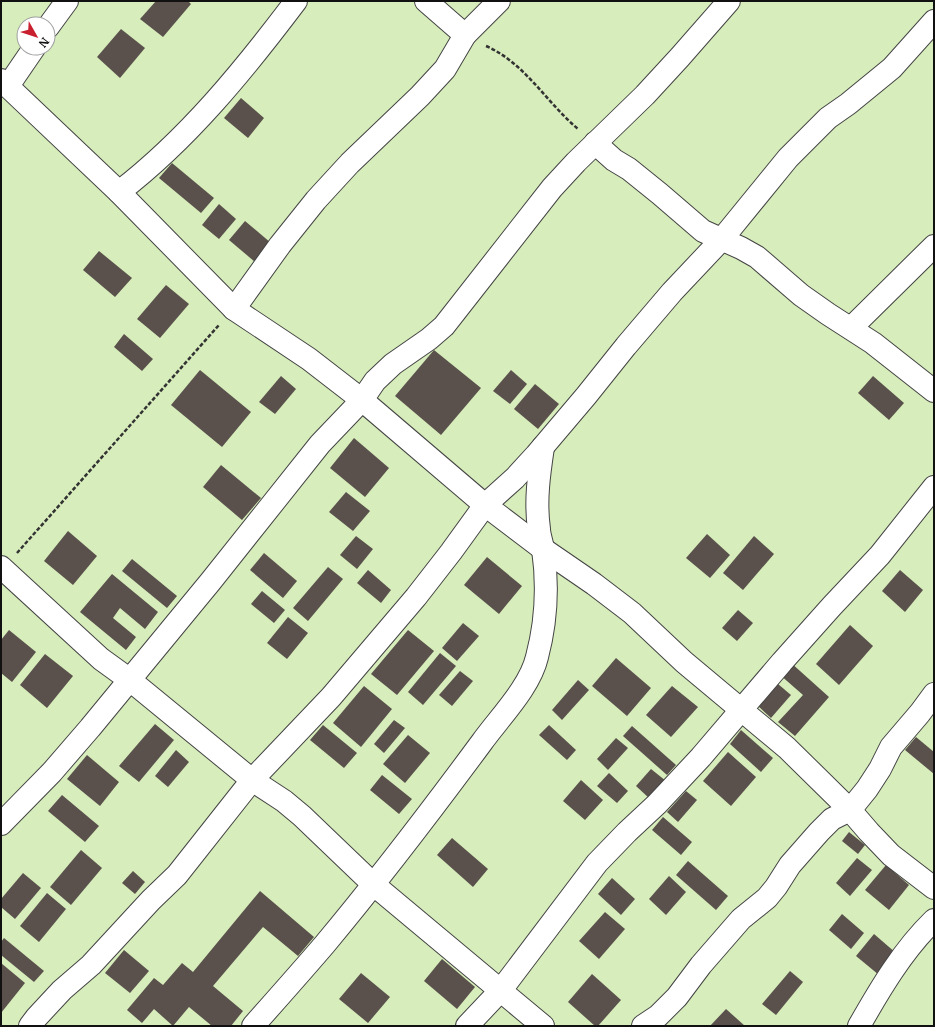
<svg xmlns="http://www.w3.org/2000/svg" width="935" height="1027" font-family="Merriweather,serif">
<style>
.green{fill:#d7edbb;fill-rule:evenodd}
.building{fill:#5a514c}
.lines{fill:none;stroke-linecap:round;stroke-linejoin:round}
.minor-casing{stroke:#444;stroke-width:24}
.path{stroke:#333;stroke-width:2.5;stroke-dasharray:4 2;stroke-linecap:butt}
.minor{stroke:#fff;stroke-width:22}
</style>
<rect width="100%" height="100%" fill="#fffcf4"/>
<path class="green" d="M 1,1 L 934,1 L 934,1026 L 1,1026 ZM 24,24 L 48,24 L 48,48 L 24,48 Z"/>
<g class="building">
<path d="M 156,1 L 188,1 L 191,4 L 163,37 L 140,19 Z"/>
<path d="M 121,29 L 145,48 L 120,78 L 97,57 Z"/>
<path d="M 241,98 L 264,118 L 248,138 L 224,118 Z"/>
<path d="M 172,163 L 214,198 L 201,213 L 159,178 Z"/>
<path d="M 219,204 L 236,219 L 219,239 L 202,225 Z"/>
<path d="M 245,221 L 271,243 L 255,262 L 229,240 Z"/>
<path d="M 99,251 L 132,278 L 115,297 L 83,270 Z"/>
<path d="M 166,285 L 189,304 L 160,338 L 137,319 Z"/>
<path d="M 124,334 L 153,359 L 142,371 L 114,347 Z"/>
<path d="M 434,350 L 481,388 L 441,435 L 395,396 Z"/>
<path d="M 200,370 L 251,412 L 222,447 L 171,405 Z"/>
<path d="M 511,370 L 527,384 L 510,404 L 493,391 Z"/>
<path d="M 281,376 L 296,389 L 275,414 L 259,402 Z"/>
<path d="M 873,376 L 904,403 L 889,420 L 858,393 Z"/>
<path d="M 535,384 L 559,404 L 538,429 L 514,409 Z"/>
<path d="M 354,438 L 389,468 L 365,497 L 330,468 Z"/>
<path d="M 221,465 L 261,498 L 242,520 L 203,487 Z"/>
<path d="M 346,492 L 370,511 L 353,531 L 329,512 Z"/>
<path d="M 68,531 L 97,556 L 73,585 L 44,561 Z"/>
<path d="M 707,534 L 730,555 L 710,578 L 686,558 Z"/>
<path d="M 356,536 L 373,549 L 357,569 L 340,555 Z"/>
<path d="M 754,536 L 774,554 L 743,590 L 723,573 Z"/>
<path d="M 264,553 L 297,581 L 283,598 L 250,570 Z"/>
<path d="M 487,557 L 522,586 L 499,614 L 464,585 Z"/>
<path d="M 132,559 L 177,596 L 167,608 L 122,571 Z"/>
<path d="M 328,567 L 343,579 L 308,621 L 293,608 Z"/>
<path d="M 368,570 L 391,590 L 381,603 L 357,583 Z"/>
<path d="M 900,570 L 923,590 L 905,612 L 882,591 Z"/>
<path d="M 112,574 L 158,612 L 145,629 L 120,608 L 113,618 L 136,637 L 126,650 L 80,612 Z"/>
<path d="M 262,591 L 285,610 L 274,623 L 251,604 Z"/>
<path d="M 738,610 L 753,623 L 737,641 L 722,628 Z"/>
<path d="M 288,617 L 308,633 L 287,659 L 267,643 Z"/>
<path d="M 463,623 L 479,636 L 457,661 L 442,648 Z"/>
<path d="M 850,625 L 873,646 L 839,685 L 816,664 Z"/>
<path d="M 9,630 L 36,652 L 12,682 L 1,673 L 1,640 Z"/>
<path d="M 408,630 L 434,651 L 397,695 L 371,674 Z"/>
<path d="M 440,653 L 456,666 L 423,705 L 408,692 Z"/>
<path d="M 45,654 L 73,676 L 47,708 L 20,685 Z"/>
<path d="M 616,658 L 651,688 L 627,716 L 592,686 Z"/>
<path d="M 790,662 L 829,697 L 795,736 L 778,722 L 803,695 L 779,674 Z"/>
<path d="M 460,671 L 473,681 L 452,706 L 439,695 Z"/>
<path d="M 578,680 L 589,690 L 562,720 L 552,710 Z"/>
<path d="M 778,684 L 791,695 L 771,718 L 758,706 Z"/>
<path d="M 364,686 L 392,709 L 361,747 L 333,723 Z"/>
<path d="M 672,686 L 698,707 L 671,737 L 646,715 Z"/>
<path d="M 394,720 L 405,728 L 384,753 L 374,744 Z"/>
<path d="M 155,724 L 174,740 L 139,782 L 119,766 Z"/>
<path d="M 323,725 L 357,753 L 344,768 L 310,740 Z"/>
<path d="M 549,725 L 576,750 L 567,760 L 539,735 Z"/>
<path d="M 632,726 L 676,765 L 667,775 L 623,736 Z"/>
<path d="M 741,730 L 773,758 L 761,772 L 730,744 Z"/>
<path d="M 408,735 L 430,753 L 405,783 L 383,764 Z"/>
<path d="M 916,737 L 934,752 L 934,774 L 905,750 Z"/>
<path d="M 616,738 L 628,748 L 608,770 L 597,759 Z"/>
<path d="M 176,750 L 189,762 L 168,787 L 155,776 Z"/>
<path d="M 728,752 L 756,777 L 731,806 L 703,781 Z"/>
<path d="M 87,755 L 119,782 L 100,806 L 67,779 Z"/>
<path d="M 651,769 L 666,781 L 650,799 L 636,786 Z"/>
<path d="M 609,773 L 628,791 L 617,803 L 597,786 Z"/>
<path d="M 382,775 L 412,799 L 399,814 L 370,790 Z"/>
<path d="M 581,780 L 603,800 L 585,820 L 563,801 Z"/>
<path d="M 686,791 L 697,800 L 678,822 L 667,812 Z"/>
<path d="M 62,795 L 99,826 L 85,842 L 48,811 Z"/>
<path d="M 663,817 L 692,842 L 681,855 L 652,830 Z"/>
<path d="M 849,832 L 865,845 L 858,854 L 842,841 Z"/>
<path d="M 452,838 L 488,869 L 473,887 L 437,855 Z"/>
<path d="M 81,850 L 102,868 L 71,905 L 50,887 Z"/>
<path d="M 857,858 L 872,870 L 850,896 L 836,883 Z"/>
<path d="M 688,861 L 728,896 L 716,910 L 676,875 Z"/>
<path d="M 886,865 L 909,885 L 889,910 L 865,890 Z"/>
<path d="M 133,871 L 145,882 L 135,894 L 122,883 Z"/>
<path d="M 23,873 L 41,888 L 15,919 L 1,907 L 1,899 Z"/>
<path d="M 669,876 L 686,892 L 666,915 L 649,899 Z"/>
<path d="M 612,878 L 635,899 L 621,915 L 598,894 Z"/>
<path d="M 260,891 L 314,937 L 298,956 L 263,927 L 213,986 L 243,1011 L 231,1026 L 212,1026 L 189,1007 L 173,1026 L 154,1009 L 142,1023 L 127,1010 L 154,978 L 163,985 L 182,963 L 193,972 Z"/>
<path d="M 47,893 L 66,909 L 39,942 L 20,926 Z"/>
<path d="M 605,912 L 625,929 L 599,959 L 579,941 Z"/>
<path d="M 842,914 L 864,933 L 851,949 L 829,930 Z"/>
<path d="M 874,934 L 896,953 L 879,975 L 856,956 Z"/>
<path d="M 4,938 L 44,971 L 34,982 L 1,955 L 1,942 Z"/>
<path d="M 124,950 L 149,971 L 130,993 L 105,973 Z"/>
<path d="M 442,959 L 475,987 L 457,1009 L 424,981 Z"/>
<path d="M 1,963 L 25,983 L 1,1013 Z"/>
<path d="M 790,971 L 803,982 L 776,1015 L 762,1004 Z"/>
<path d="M 361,973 L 390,997 L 368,1023 L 339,999 Z"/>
<path d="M 592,974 L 621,1000 L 598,1026 L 595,1026 L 568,1002 Z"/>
<path d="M 726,1009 L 745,1026 L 710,1026 Z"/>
</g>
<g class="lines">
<g class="minor-casing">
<g id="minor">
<path d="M 426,1 L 465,35"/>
<path d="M 48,27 L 67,1"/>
<path d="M 1,80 L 119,192 L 234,309 L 309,359 L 362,400 L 485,505 L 543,549 L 594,584 L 632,613 L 684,662 L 787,748 L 850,810 L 869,832 L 891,855 L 934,888"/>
<path d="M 8,86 L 34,48"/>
<path d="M 595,143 L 614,160 L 629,169 L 660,194 L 703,231 L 741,248 L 757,257 L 801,295 L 828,314 L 873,343 L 934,391"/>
<path d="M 119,192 C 188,139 244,70 296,1"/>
<path d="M 234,309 L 280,245 L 316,200 L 350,163 L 420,96 L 445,69 L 465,35 L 499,1"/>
<path d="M 851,328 L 934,246"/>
<path d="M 1,567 L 101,659 L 130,680 L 252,780 L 284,801 L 302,816 L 373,884 L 543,1026"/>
<path d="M 1,824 L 52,772 L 90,728 L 211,581 L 320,444 L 362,400 L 375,381 L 393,364 L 429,339 L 444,326 L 552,188 L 576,162 L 645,95 L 680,57 L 729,1"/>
<path d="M 30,1026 L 36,1018 L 62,990 L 91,965 L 151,900 L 177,875 L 252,780 L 331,697 L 416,597 L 451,552 L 485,505 L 515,478 L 536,455 L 586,396 L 626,346 L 672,292 L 722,239 L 788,158 L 828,118 L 848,104 L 892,68 L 934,21"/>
<path d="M 253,1026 C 277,999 301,972 325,944 C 380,878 431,811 482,742 C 500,717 530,687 537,657 C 546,623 548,584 543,549 C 542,542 539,535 539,529 C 535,501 539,474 543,447"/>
<path d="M 467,1026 L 501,990 L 597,863 L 627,832 L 657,804 L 701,757 L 782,662 L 832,606 L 880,555 L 934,487"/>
<path d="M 643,1026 L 658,1016 L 677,997 L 701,965 L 741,919 L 767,898 L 776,887 L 790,865 L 819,832 L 832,819 L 850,810 L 867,789 L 880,769 L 891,747 L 920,713 L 934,694"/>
<path d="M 859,1026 C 880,989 903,950 934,920"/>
</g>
</g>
<g class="path">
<path d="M 486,46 C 525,63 546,102 578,129"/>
<path d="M 17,553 L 219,325"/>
</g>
<use href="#minor" class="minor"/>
</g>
<rect width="935" height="1027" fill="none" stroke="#111111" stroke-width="4"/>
<g transform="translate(36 36) rotate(129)"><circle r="19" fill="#ffffff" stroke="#a0a0a0"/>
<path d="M0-3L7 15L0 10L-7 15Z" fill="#c9202f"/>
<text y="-6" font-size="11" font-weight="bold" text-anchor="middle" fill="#111111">N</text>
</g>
</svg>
